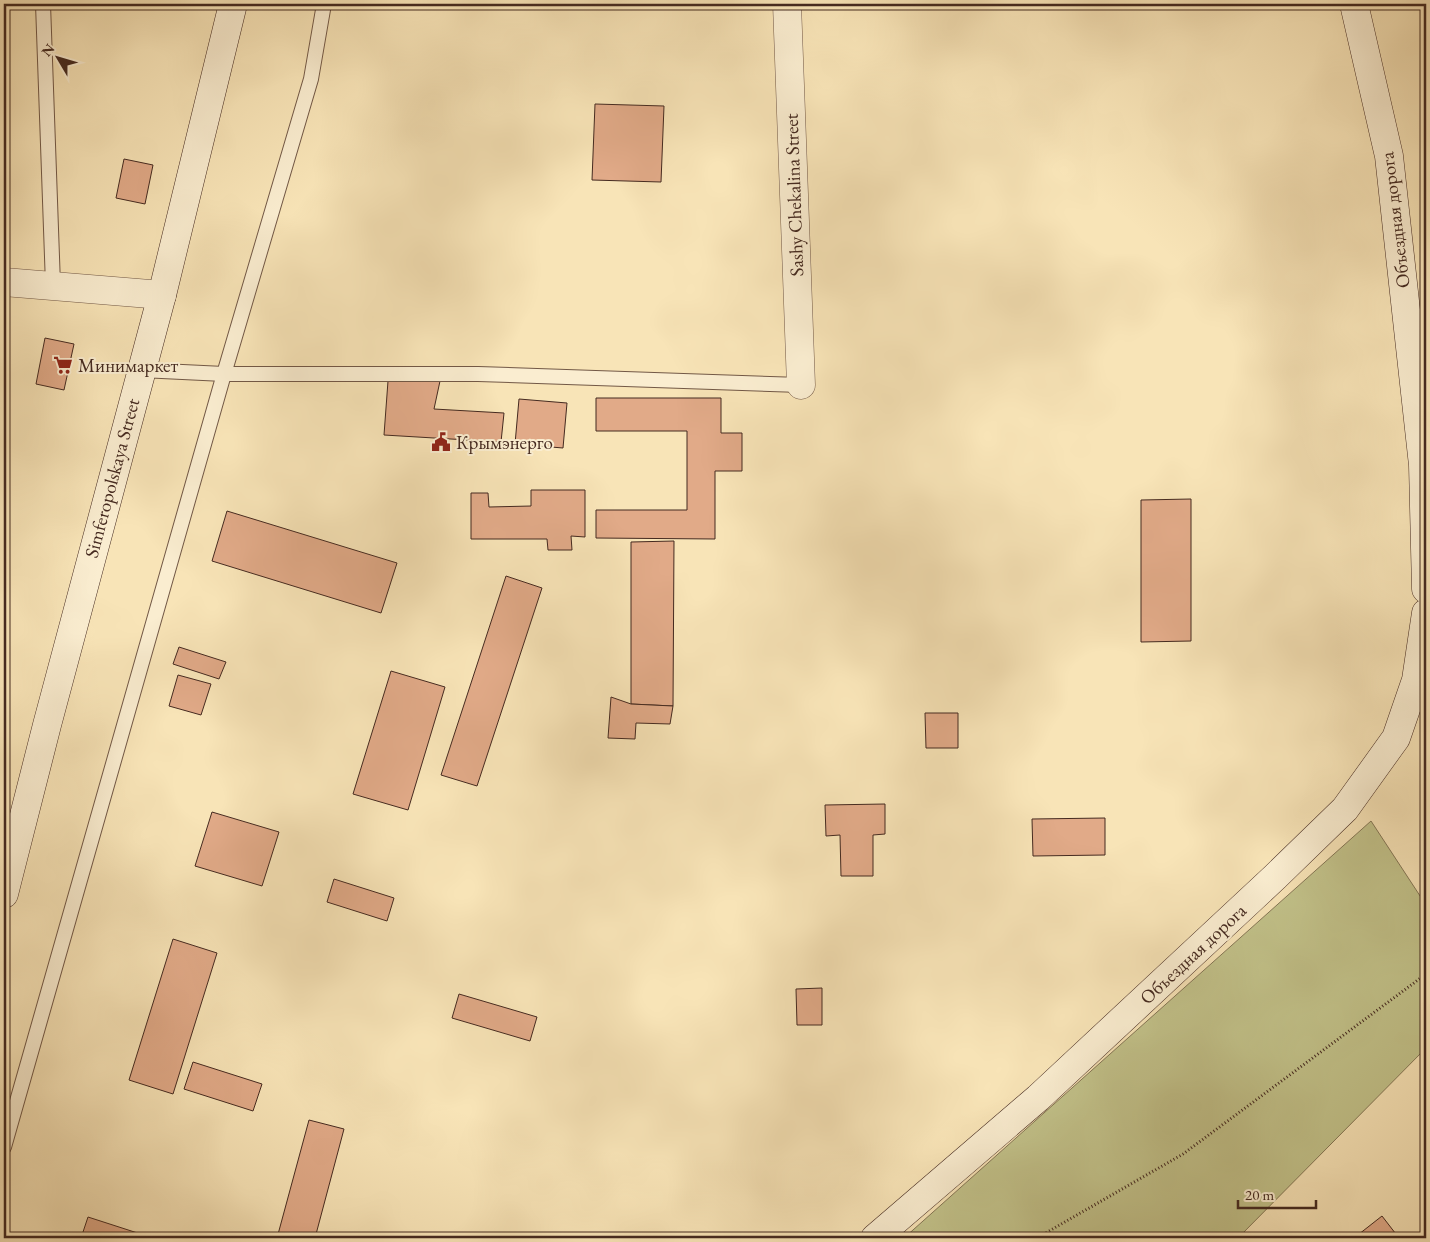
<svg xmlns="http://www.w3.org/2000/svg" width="1430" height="1242" font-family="'EB Garamond',serif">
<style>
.green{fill:#c2c28a;stroke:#847655}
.building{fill:#e1aa88;stroke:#452a20}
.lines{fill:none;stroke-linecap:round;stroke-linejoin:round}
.service-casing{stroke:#725846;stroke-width:16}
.minor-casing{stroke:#725846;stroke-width:29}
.secondary-casing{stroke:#452a20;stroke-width:29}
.path{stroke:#452a20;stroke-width:3;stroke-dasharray:1 2.5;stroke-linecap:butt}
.service{stroke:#faedd0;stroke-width:14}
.minor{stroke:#faedd0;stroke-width:28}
.secondary{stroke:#faedd0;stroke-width:28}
.labels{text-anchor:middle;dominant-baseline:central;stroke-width:4;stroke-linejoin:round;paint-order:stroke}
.street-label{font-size:19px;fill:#452a20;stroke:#faedd0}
.poi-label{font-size:19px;fill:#452a20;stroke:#faedd0;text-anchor:start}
</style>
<rect width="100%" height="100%" fill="#f8e4b7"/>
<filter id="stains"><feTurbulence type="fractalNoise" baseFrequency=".004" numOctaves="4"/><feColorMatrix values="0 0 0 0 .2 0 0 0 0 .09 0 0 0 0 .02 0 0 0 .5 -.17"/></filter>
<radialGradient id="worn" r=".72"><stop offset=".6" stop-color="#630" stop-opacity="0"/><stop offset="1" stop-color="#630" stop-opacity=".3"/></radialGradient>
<path class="green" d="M 1371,821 L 1426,905 L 1426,1048 L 1238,1238 L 904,1238 Z"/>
<g class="building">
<path d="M 595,104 L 664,106 L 661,182 L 592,180 Z"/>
<path d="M 124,159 L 153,165 L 145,204 L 116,198 Z"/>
<path d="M 45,338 L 74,344 L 64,390 L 36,384 Z"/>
<path d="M 388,381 L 440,381 L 434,409 L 504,413 L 501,442 L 384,435 Z"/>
<path d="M 596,398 L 721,398 L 721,433 L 742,433 L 742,471 L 715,471 L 715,539 L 596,538 L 596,510 L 687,510 L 687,431 L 596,431 Z"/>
<path d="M 519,399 L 567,403 L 563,448 L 515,444 Z"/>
<path d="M 531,490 L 585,490 L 585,537 L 571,536 L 572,550 L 548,550 L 547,539 L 471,539 L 471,493 L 488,493 L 489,507 L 531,506 Z"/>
<path d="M 1191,499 L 1191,641 L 1141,642 L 1141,500 Z"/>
<path d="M 227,511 L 397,563 L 381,613 L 212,561 Z"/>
<path d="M 674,541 L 673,706 L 631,704 L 631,542 Z"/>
<path d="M 506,576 L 542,588 L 477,786 L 441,775 Z"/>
<path d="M 179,647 L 226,662 L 219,679 L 173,664 Z"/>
<path d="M 391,671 L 445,687 L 408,810 L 353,794 Z"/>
<path d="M 178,675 L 211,684 L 201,715 L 169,706 Z"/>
<path d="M 611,697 L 631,704 L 673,706 L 670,724 L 636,723 L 635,739 L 608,738 Z"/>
<path d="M 925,713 L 958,713 L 958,748 L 926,748 Z"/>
<path d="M 885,804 L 885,834 L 873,835 L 873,876 L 841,876 L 840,835 L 826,836 L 825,805 Z"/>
<path d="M 212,812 L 279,832 L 262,886 L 195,866 Z"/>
<path d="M 1105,818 L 1105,855 L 1033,856 L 1032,819 Z"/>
<path d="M 334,879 L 394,898 L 387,921 L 327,902 Z"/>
<path d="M 173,939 L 217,953 L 173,1094 L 129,1080 Z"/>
<path d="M 822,988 L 822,1025 L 797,1025 L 796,989 Z"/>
<path d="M 459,994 L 537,1017 L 530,1041 L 452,1018 Z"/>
<path d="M 193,1062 L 262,1084 L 253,1111 L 184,1089 Z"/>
<path d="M 309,1120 L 344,1129 L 315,1238 L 277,1238 Z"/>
<path d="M 1382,1216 L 1399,1238 L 1354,1238 Z"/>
<path d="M 88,1217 L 153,1238 L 81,1238 Z"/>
</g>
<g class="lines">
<g class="service-casing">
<g id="service">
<path d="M 43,4 L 53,285"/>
<path d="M 141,370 L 224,374 L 478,374 L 801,385"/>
<path d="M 4,1147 L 224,374 L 311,79 L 324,4"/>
</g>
</g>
<g class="minor-casing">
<g id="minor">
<path d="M 787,4 L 801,385"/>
<path d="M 4,282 L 162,295"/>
</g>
</g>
<g class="secondary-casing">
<g id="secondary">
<path d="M 1354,4 L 1389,156 L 1423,465 L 1426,589"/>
<path d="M 4,894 L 47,725 L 162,295 L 233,4"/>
<path d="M 875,1238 L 1038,1098 L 1276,876 L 1345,809 L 1396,738 L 1416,680 L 1426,613"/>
</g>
</g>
<path class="path" d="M 1037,1238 L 1183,1154 L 1426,974"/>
<use href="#service" class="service"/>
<use href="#minor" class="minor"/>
<use href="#secondary" class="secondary"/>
</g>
<defs>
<g id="supermarket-bare" transform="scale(1.5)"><path d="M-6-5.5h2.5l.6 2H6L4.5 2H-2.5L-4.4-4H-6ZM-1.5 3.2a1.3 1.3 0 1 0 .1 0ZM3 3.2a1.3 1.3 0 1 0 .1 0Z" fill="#8f2418" stroke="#faedd0" stroke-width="2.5" paint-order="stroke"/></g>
<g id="civic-bare" transform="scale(1.5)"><path d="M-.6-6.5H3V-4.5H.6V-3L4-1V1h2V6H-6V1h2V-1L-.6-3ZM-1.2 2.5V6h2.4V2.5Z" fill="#8f2418" stroke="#faedd0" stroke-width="2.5" paint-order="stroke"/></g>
</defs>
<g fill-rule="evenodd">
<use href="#supermarket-bare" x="63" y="365"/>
<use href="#civic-bare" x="441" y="442"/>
</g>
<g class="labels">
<g class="street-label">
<text transform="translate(794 195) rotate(-92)">Sashy Chekalina Street</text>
<text transform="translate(1395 220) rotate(-97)">Объездная дорога</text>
<text transform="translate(112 478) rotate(-75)">Simferopolskaya Street</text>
<text transform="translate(1193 954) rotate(-43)">Объездная дорога</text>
</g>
<g class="poi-label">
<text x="78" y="365">Минимаркет</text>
<text x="456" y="442">Крымэнерго</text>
</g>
</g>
<rect width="1430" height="1242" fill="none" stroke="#f8e4b7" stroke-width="20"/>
<rect x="5" y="5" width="1420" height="1232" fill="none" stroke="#452a20" stroke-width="2.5"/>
<rect x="10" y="10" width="1410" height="1222" fill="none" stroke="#452a20"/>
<g transform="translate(58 58) rotate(308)" stroke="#faedd0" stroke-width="4" paint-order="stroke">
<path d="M0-4L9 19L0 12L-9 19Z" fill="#452a20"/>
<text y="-8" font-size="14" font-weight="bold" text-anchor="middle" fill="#452a20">N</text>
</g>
<path d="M1238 1200v8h78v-8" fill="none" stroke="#452a20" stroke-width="2.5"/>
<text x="1245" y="1200" font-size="15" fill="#452a20" stroke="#faedd0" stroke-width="4" paint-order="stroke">20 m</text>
<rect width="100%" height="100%" filter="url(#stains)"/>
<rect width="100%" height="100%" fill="url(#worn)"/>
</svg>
